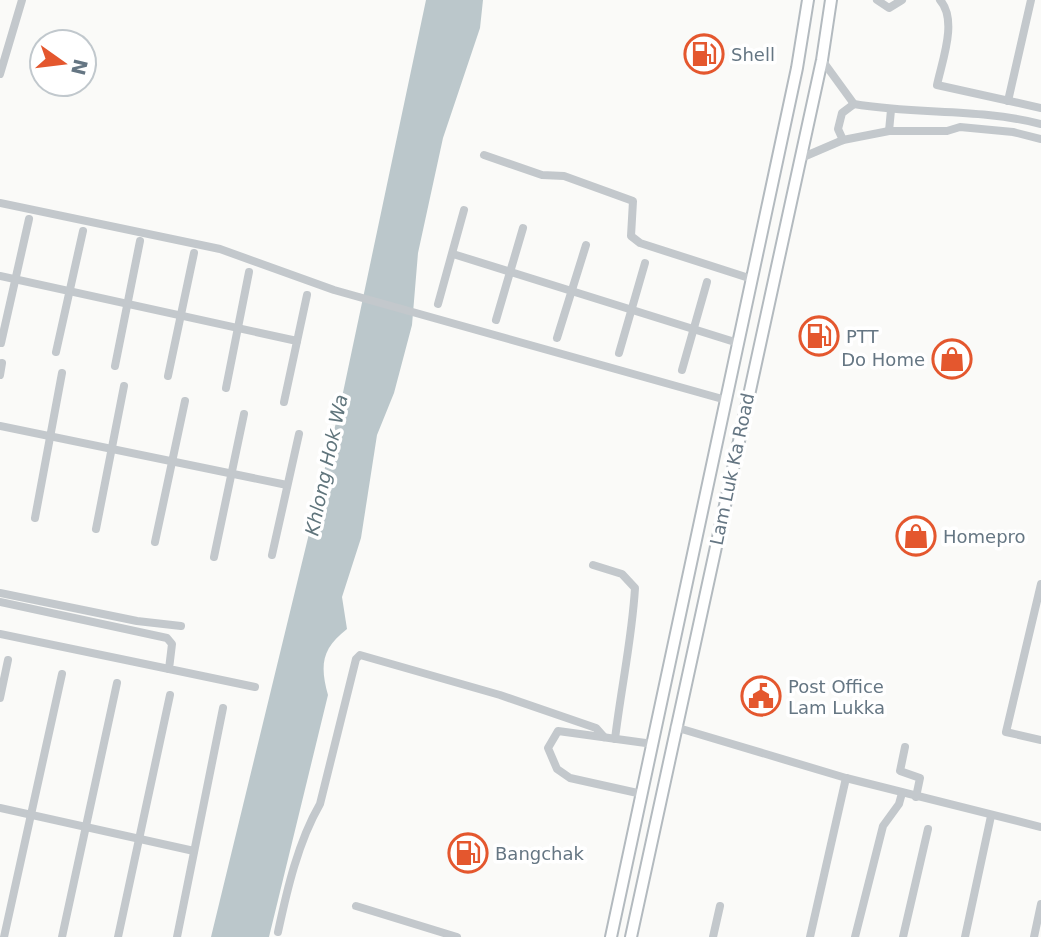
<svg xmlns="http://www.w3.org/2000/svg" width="1041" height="937" font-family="'DejaVu Sans',sans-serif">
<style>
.water{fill:#bbc7cb}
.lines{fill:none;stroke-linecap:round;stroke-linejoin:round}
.secondary-casing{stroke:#b3babf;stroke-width:14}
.minor{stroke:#c3c8cc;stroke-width:8}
.secondary{stroke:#fff;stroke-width:10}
.labels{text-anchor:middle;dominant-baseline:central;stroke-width:7;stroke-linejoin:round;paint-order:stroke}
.poi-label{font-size:18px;fill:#657683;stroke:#fff;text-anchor:start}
.street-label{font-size:18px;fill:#657683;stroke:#fff}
.water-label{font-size:19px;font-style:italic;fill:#60757c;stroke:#fff}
</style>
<rect width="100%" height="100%" fill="#fafaf8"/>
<path class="water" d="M 426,0 L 483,0 L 480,28 L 443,138 L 418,253 L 412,325 L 394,393 L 377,435 L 361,538 L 342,597 L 347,629 C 321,649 320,666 328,695 L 269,937 L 211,937 L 341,402 Z"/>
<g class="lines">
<g class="secondary-casing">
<g id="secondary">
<path d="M 611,937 L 797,68 L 808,0"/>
<path d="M 631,937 L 822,60 L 831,0"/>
</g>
</g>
<g class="minor">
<path d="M 877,0 L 889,8 L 902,0"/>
<path d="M 940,0 C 958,20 942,61 937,85 L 1041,108"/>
<path d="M 822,60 L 854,104 C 919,115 977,108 1041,124"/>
<path d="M 0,74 L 22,0"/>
<path d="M 1008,101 L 1031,0"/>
<path d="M 889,131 L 891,110"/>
<path d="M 843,140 L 838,129 L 842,113 L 854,104"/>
<path d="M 484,155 L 542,175 L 564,176 L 633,201 L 631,236 L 640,243 L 752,279"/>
<path d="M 801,158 L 843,140 L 889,131 L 947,131 L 960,127 L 1013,132 L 1041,139"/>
<path d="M 0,203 L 220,249 L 334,290 L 726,400"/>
<path d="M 453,254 L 738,343"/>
<path d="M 0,276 L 297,341"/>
<path d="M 438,304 L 464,210"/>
<path d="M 496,320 L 523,228"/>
<path d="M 557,338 L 586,245"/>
<path d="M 1,343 L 29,219"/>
<path d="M 56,352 L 83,231"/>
<path d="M 619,353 L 645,263"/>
<path d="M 115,366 L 140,241"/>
<path d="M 682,370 L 707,282"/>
<path d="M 0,375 L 2,363"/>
<path d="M 168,376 L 194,253"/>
<path d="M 226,388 L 249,272"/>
<path d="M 284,402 L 307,295"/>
<path d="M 0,426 L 287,485"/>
<path d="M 35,518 L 62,373"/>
<path d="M 96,529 L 124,386"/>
<path d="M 155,542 L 185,401"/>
<path d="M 272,555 L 299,434"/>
<path d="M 214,557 L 244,414"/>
<path d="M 593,565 L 622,574 L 635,588 C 632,639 621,688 615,739"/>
<path d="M 1041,584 L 1006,732 L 1041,740"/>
<path d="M 0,593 L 137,621 L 181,626"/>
<path d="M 0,602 L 167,638 L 172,644 L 169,669 L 255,687"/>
<path d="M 0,634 L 169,669"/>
<path d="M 0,698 L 8,660"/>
<path d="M 675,727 L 846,778 L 1041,827"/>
<path d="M 905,747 L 900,771 L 920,778 L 916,797"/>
<path d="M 642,794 L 570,778 L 557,769 L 548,748 L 558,731 L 653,744"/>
<path d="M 0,808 L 194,851"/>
<path d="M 356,906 L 457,937"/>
<path d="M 278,932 C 287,890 298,842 320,804 L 356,659 L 360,655 L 500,695 L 596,728 L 604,737"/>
<path d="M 4,937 L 62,674"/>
<path d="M 62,937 L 117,683"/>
<path d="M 118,937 L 170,695"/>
<path d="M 177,937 L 223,708"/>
<path d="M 713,937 L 720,906"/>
<path d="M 810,937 L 846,778"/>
<path d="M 855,937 L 883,826 L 899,804 L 902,793"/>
<path d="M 903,937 L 928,829"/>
<path d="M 965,937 L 991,816"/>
<path d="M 1034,937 L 1041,904"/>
</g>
<use href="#secondary" class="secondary"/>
</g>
<defs>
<g id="fuel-ring" transform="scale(2.0125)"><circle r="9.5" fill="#fff" stroke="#e4572e" stroke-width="1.5"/><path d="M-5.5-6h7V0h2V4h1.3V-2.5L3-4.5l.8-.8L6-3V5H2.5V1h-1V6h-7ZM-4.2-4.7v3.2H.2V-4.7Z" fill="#e4572e"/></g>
<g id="shop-ring" transform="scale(2.0125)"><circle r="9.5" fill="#fff" stroke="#e4572e" stroke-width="1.5"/><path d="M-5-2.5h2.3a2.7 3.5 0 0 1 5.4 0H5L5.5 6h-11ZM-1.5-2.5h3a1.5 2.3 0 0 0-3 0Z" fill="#e4572e"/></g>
<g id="civic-ring" transform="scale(2.0125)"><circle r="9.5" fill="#fff" stroke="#e4572e" stroke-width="1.5"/><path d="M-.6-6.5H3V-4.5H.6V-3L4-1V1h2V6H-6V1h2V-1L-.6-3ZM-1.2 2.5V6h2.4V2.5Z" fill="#e4572e"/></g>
</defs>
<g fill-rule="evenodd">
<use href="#fuel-ring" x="704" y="54"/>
<use href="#fuel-ring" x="819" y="336"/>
<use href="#shop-ring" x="952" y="359"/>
<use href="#shop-ring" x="916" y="536"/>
<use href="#civic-ring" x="761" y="696"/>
<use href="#fuel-ring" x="468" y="853"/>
</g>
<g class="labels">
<g class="poi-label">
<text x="731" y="54">Shell</text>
<text x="846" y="336">PTT</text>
<text x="925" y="359" text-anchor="end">Do Home</text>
<text x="943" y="536">Homepro</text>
<text x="788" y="686">Post Office<tspan x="788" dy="21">Lam Lukka</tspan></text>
<text x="495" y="853">Bangchak</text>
</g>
<g class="street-label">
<text transform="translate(732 469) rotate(-78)">Lam Luk Ka Road</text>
</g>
<g class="water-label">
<text transform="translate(326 465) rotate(-78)">Khlong Hok Wa</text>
</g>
</g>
<g transform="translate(63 63) rotate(104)"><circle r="33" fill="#ffffff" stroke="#c1c8cd" stroke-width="2"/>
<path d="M0-5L12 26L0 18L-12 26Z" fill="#e4572e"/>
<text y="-10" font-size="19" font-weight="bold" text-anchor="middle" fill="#657683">N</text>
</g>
</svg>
